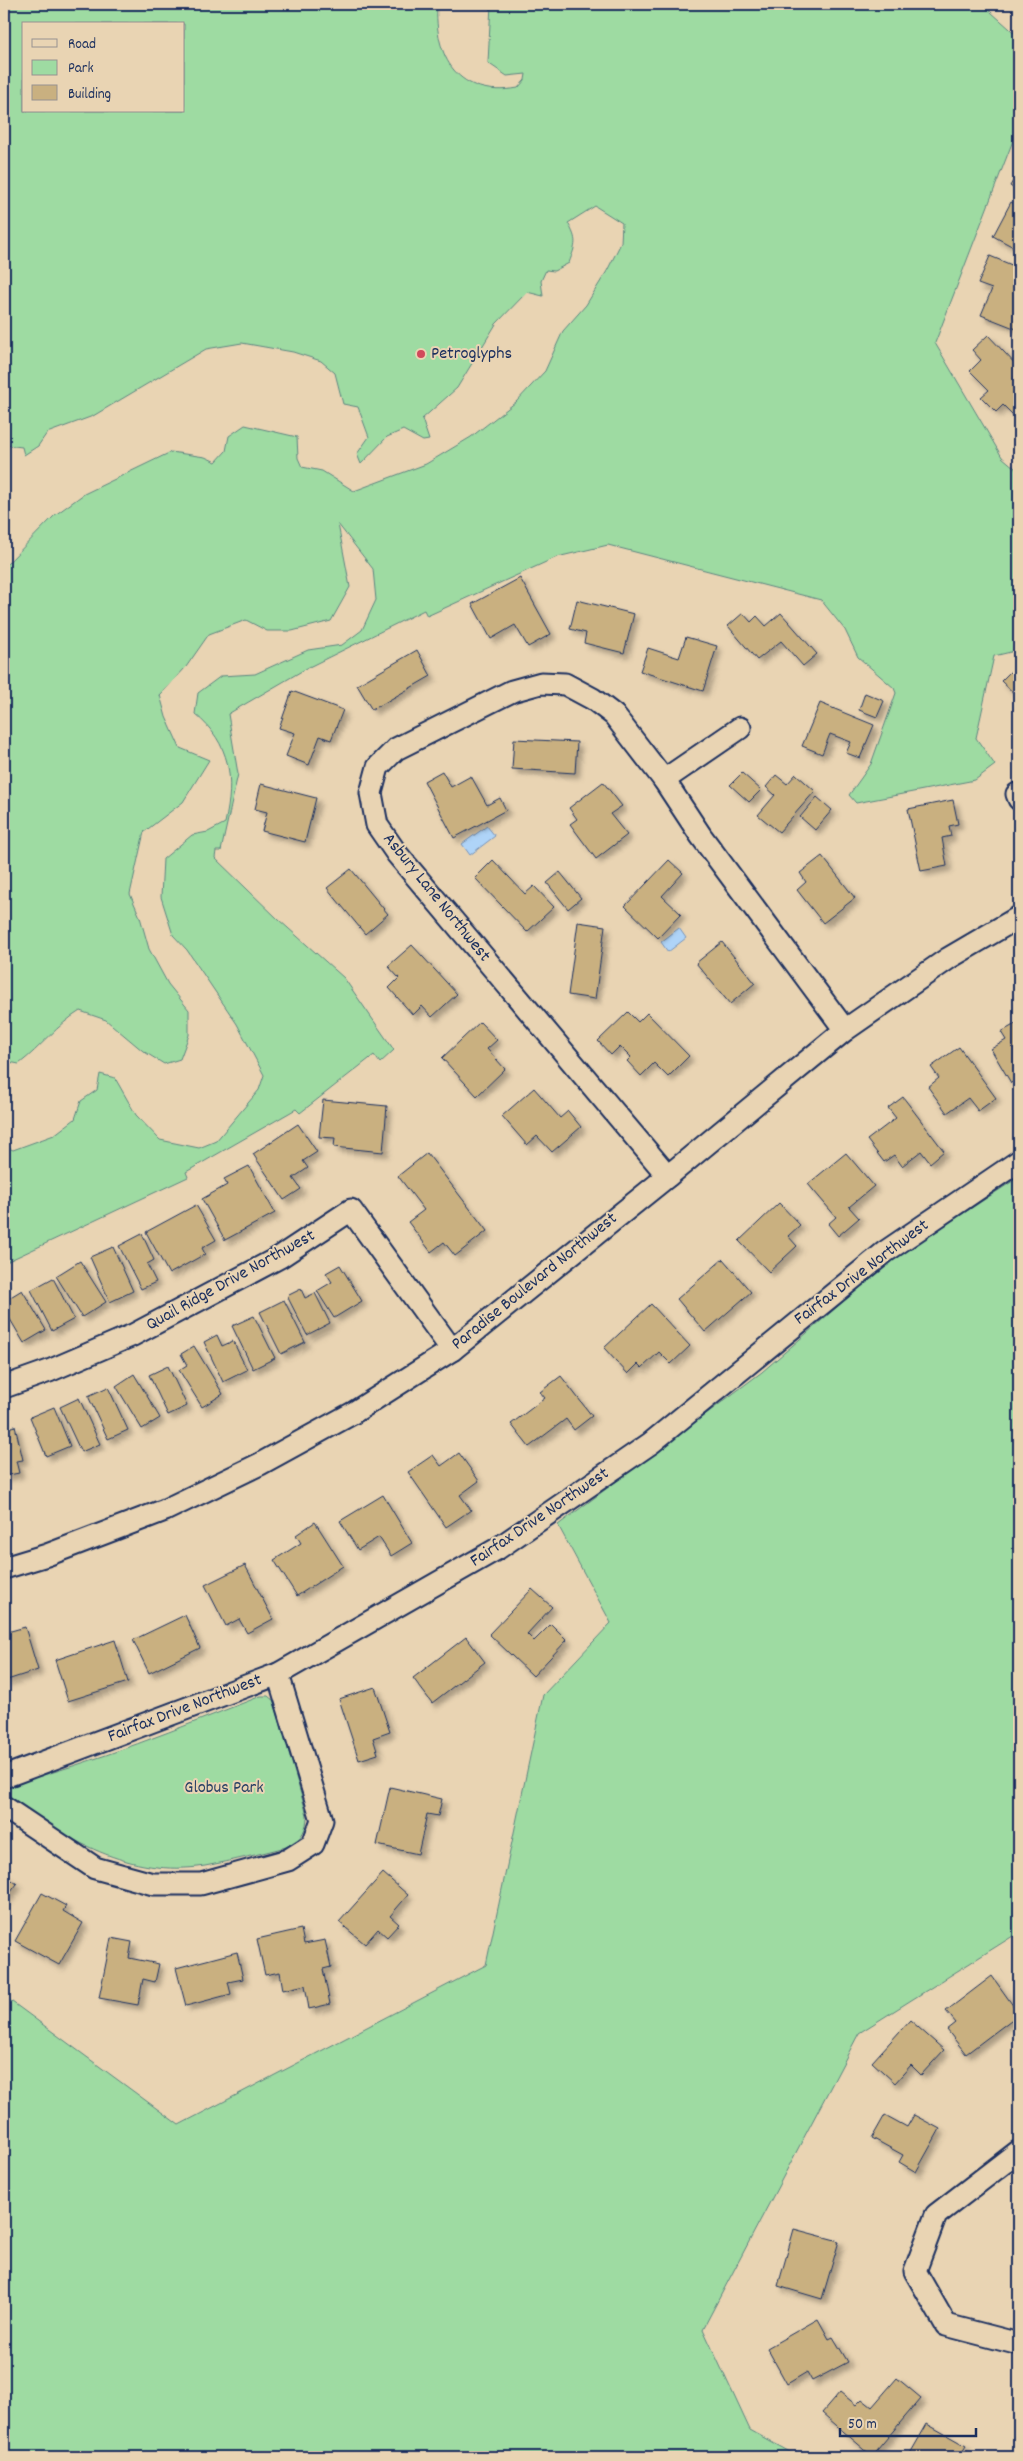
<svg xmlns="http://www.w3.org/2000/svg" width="1023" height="2461" font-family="Dekko,sans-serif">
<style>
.green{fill:#9edba2;stroke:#5c8580;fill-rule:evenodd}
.water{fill:#afd4f8;stroke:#7492ba}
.building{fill:#c9b080;stroke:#1b2f5e;filter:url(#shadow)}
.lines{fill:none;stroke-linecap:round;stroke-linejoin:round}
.minor-casing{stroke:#1b2f5e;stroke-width:25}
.minor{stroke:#e9d4b3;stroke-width:21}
.poi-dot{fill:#d1495b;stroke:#e9d4b3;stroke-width:2}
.labels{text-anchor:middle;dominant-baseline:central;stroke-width:4;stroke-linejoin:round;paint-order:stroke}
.poi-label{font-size:18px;fill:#1b2f5e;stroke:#e9d4b3;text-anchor:start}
.street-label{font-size:18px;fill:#1b2f5e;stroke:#e9d4b3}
.park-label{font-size:18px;fill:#284065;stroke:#e9d4b3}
</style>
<defs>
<filter id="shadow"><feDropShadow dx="4.5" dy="4.5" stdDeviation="2.5" flood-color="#0004"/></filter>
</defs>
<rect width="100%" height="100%" fill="#e9d4b3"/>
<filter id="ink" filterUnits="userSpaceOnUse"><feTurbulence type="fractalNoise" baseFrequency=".02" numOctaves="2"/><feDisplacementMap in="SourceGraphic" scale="10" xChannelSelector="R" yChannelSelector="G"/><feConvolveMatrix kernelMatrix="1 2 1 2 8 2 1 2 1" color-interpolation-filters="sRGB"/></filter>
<g filter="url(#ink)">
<g class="green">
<path d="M 4,4 L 437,4 C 434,57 458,99 518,88 L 525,80 L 526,74 L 507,76 L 488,63 L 491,4 L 982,4 L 1019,37 L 1019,125 L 935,343 L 1002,457 L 1015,468 L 1019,475 L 1019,650 L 994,656 L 976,738 L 995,765 L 975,780 L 856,803 L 849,795 L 871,764 L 896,693 L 894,688 L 858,657 L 845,630 L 821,600 L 608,545 L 557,557 L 427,616 L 424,610 L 307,668 L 228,714 L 238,774 L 221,851 L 216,851 L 215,858 L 279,920 L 344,978 L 394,1050 L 380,1063 L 374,1055 L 300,1113 L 296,1109 L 186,1172 L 188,1177 L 4,1263 L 4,1146 L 13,1150 L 54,1135 L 75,1119 L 81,1101 L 97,1090 L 100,1074 L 115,1078 L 136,1115 L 160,1140 L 199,1148 L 216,1141 L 259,1090 L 264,1075 L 237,1024 L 187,950 L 173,935 L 161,897 L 163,859 L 192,835 L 208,832 L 225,823 C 235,779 231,744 195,714 L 198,693 L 221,676 L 255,674 L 308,650 L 342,645 L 362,630 L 376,600 L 373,569 L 338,524 L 350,587 L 331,621 L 292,631 L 267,631 L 246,620 L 209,634 L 186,667 L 160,695 L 166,717 L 180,748 L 209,760 L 183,802 L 144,832 L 130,894 L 140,917 L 149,949 L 168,984 L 189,1010 L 189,1035 L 180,1059 L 164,1064 L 143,1051 L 106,1020 L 80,1011 C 57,1025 41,1047 19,1064 L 4,1061 L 4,567 L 55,515 L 84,494 L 171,452 L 205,457 L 216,462 L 226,451 L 229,436 L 245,425 L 297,437 L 298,458 L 302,467 L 322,471 L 354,491 L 426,464 L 471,437 L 516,402 L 545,371 L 563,331 L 586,305 L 607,271 L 621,243 L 622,223 L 595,206 L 568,223 C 578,241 576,244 569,263 L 554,271 L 546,270 L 541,281 L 543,296 L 527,292 L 496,324 L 457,388 L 422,419 L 429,440 L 423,441 L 403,430 L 387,437 L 361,464 L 357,454 L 369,437 L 358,407 L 343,404 L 335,373 L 321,361 L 293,352 L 242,343 L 206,349 L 93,416 L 47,433 L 38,446 L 24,455 L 22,447 L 6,445 L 4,451 ZM 24,24 L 184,24 L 184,111 L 24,111 Z"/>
<path d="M 1019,1177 L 1019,1938 L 1013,1936 L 859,2033 L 703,2329 L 750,2430 L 799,2457 L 4,2457 L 4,1996 L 179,2125 L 486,1965 L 543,1695 L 611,1623 L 558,1525 L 762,1372 L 890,1261 Z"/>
<path d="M 261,1696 L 268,1696 L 274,1701 L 307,1815 C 307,1829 302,1838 290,1846 C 262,1853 233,1861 205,1866 C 130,1878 65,1839 8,1797 L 7,1790 L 11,1784 C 97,1762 179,1728 261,1696 Z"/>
</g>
<g class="water">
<path d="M 487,826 L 495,836 L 470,855 L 462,844 Z"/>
<path d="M 679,928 L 686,938 L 668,952 L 661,942 Z"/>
</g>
<g class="building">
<path d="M 1019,171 L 1019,192 L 1010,186 Z"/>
<path d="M 1011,202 L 1019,206 L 1019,250 L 993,236 Z"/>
<path d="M 990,256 L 1019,268 L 1019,330 L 981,315 L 992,289 L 978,284 Z"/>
<path d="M 988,335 L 1019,368 L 1019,372 L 1014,377 L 1019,382 L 1019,409 L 1013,415 L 1003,405 L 996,412 L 981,397 L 989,390 L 970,371 L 981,360 L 972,350 Z"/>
<path d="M 520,578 L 551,634 L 528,647 L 515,625 L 491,639 L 472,604 Z"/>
<path d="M 577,600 L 634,614 L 624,653 L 584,643 L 586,633 L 570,629 Z"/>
<path d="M 743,613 L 751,622 L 757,616 L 766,626 L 781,613 L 817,654 L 803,666 L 781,641 L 757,660 L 728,626 Z"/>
<path d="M 686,637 L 717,646 L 703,691 L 640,671 L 648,648 L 679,658 Z"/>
<path d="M 417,650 L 431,676 L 372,710 L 357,685 Z"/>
<path d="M 1018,664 L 1019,665 L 1019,698 L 1001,681 Z"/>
<path d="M 292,691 L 343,710 L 331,740 L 320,736 L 309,765 L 286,756 L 295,733 L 279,728 Z"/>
<path d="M 865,693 L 884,701 L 877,717 L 859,710 Z"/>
<path d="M 820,703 L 874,725 L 860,758 L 846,753 L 851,742 L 830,734 L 822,754 L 802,746 Z"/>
<path d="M 514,739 L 577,742 L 575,773 L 512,769 Z"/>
<path d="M 442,771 L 451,787 L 471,776 L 487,805 L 500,798 L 506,810 L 454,838 L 424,781 Z"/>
<path d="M 742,773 L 761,790 L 749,802 L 730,785 Z"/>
<path d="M 796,774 L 815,791 L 779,832 L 758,815 L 775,795 L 766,787 L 776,775 L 787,784 Z"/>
<path d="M 603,782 L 622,806 L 610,814 L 627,835 L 596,859 L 570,824 L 577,819 L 569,808 Z"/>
<path d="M 261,784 L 316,798 L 305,842 L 262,831 L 267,812 L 255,809 Z"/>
<path d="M 817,797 L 832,810 L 815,830 L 800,817 Z"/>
<path d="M 953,800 L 958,824 L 949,826 L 951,836 L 942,838 L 947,866 L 921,871 L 908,809 Z"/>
<path d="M 822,856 L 855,898 L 823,923 L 797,890 L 806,882 L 800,873 Z"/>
<path d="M 493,860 L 525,894 L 534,886 L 554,907 L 527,932 L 475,878 Z"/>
<path d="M 669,860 L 683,873 L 662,896 L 681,914 L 658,938 L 625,906 Z"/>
<path d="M 351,869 L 388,914 L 365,934 L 327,888 Z"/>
<path d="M 560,872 L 581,898 L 568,909 L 547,883 Z"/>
<path d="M 578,922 L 605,926 L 595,999 L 568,995 Z"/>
<path d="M 722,942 L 755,983 L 730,1004 L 696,963 Z"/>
<path d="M 412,945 L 457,994 L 432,1017 L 422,1006 L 413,1015 L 389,988 L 399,978 L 388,966 Z"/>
<path d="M 628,1012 L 638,1022 L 647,1013 L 689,1056 L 668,1077 L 654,1063 L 641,1076 L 627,1061 L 631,1057 L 620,1046 L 611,1055 L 598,1041 Z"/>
<path d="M 480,1022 L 497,1040 L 487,1049 L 505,1069 L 477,1096 L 442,1058 Z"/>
<path d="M 1019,1022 L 1019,1078 L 1011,1083 L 991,1049 L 1006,1040 L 1001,1032 Z"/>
<path d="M 959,1047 L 996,1098 L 978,1111 L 968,1098 L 947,1113 L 928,1087 L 939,1078 L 931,1067 Z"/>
<path d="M 534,1088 L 560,1118 L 568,1111 L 581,1127 L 552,1152 L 537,1136 L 527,1145 L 502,1116 Z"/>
<path d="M 903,1097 L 944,1151 L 930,1163 L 921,1151 L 902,1166 L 894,1155 L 884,1162 L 867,1140 L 896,1118 L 888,1108 Z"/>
<path d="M 323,1100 L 387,1106 L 383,1152 L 334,1147 L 335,1138 L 319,1137 Z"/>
<path d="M 298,1124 L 317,1152 L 303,1161 L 308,1168 L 293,1178 L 301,1189 L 284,1200 L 253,1154 Z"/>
<path d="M 427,1153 L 487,1231 L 455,1256 L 444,1242 L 431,1252 L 408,1222 L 424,1210 L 398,1176 Z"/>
<path d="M 846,1153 L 874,1186 L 849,1207 L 859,1218 L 838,1236 L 828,1224 L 836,1217 L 808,1184 Z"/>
<path d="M 249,1166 L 275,1213 L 225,1240 L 202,1199 L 227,1185 L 224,1179 Z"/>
<path d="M 779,1203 L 800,1225 L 788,1236 L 797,1246 L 769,1272 L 739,1241 Z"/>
<path d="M 196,1205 L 216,1240 L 202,1248 L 205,1254 L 169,1274 L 146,1232 Z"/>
<path d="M 142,1234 L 154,1260 L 147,1264 L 156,1282 L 141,1289 L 119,1246 Z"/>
<path d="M 113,1247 L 133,1291 L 110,1302 L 90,1257 Z"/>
<path d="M 723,1259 L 751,1292 L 705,1332 L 677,1299 Z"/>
<path d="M 80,1261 L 106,1302 L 82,1317 L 56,1276 Z"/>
<path d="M 340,1265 L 362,1301 L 334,1318 L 317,1291 L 332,1282 L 326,1273 Z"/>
<path d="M 53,1278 L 74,1319 L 52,1331 L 31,1290 Z"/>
<path d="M 301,1289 L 305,1298 L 315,1293 L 330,1323 L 307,1335 L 287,1296 Z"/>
<path d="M 22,1290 L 46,1330 L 24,1343 L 4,1309 L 4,1301 Z"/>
<path d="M 284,1300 L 305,1342 L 281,1354 L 260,1312 Z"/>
<path d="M 651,1304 L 690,1346 L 671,1364 L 659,1352 L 642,1368 L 638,1364 L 628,1374 L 604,1348 Z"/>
<path d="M 254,1316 L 275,1358 L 253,1369 L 232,1326 Z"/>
<path d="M 217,1335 L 222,1346 L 233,1341 L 247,1370 L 223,1382 L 204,1342 Z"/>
<path d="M 194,1346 L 223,1394 L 202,1407 L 179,1370 L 187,1365 L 181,1354 Z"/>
<path d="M 168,1366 L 187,1406 L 168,1415 L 149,1375 Z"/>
<path d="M 134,1374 L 160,1418 L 142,1429 L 116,1386 Z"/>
<path d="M 561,1376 L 592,1416 L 574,1430 L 566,1419 L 529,1447 L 511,1424 L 545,1398 L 540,1392 Z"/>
<path d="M 108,1387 L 128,1430 L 108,1439 L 88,1396 Z"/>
<path d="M 79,1398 L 100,1444 L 81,1452 L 60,1407 Z"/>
<path d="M 54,1407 L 70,1446 L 46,1456 L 30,1417 Z"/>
<path d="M 15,1426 L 23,1460 L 16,1461 L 19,1473 L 4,1476 L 4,1429 Z"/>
<path d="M 459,1453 L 479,1481 L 460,1495 L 471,1510 L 446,1527 L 408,1472 L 433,1455 L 441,1466 Z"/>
<path d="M 383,1495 L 412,1543 L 391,1556 L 379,1537 L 358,1550 L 340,1521 Z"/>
<path d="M 315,1522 L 343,1566 L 297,1596 L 274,1560 L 301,1543 L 296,1535 Z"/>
<path d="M 245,1565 L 273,1619 L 247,1633 L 239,1619 L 226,1626 L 205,1585 Z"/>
<path d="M 532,1589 L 552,1607 L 527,1634 L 534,1641 L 551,1624 L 567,1640 L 533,1676 L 489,1634 Z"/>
<path d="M 185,1615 L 200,1648 L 149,1673 L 133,1640 Z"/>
<path d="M 25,1627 L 38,1670 L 4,1681 L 4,1633 Z"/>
<path d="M 466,1637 L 485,1662 L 432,1703 L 413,1678 Z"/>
<path d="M 115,1640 L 128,1682 L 68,1701 L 55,1660 Z"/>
<path d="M 375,1687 L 390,1732 L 373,1738 L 378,1754 L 359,1760 L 339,1699 Z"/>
<path d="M 390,1787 L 442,1799 L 438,1816 L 427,1814 L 418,1854 L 377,1845 Z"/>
<path d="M 383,1873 L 408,1895 L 390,1916 L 399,1924 L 387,1937 L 378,1929 L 365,1944 L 339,1922 Z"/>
<path d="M 4,1874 L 17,1884 L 4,1901 Z"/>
<path d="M 42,1893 L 66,1906 L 63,1911 L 83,1923 L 59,1965 L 15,1941 Z"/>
<path d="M 301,1929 L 304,1944 L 325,1940 L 331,1967 L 323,1969 L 330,2004 L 309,2009 L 305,1985 L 283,1990 L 280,1972 L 265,1975 L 257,1939 Z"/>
<path d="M 111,1938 L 132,1942 L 129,1958 L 159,1964 L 155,1982 L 143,1979 L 138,2005 L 99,1998 Z"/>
<path d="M 237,1952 L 243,1979 L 228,1982 L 231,1994 L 186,2006 L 176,1968 Z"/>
<path d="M 992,1976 L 1019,2014 L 966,2054 L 947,2030 L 956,2023 L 946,2011 Z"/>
<path d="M 910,2020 L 944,2050 L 921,2075 L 911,2065 L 895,2083 L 872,2062 Z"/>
<path d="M 885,2115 L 907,2127 L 914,2115 L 940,2129 L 916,2172 L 899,2162 L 903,2155 L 872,2138 Z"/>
<path d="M 794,2229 L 839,2241 L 822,2299 L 778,2286 Z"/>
<path d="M 818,2319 L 829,2339 L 833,2337 L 848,2362 L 812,2381 L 807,2372 L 787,2384 L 767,2348 Z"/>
<path d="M 897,2378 L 921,2398 L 872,2456 L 822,2413 L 840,2392 L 856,2405 L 862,2399 L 872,2407 Z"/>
<path d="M 927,2424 L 966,2446 L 960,2455 L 964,2457 L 908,2457 Z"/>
</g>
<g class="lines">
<g class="minor-casing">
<g id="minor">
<path d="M 664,780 L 740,728"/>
<path d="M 1017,794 L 1019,799"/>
<path d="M 668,1176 L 397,854 L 377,825 L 371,793 L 378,767 L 396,749 L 512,691 L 541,683 L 565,684 L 593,699 L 614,715 L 664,780 L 701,836 L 845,1030"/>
<path d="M 4,1387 L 49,1371 L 133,1335 L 280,1257 L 351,1210 L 452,1350"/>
<path d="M 4,1568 L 47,1555 L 165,1510 L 260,1464 L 353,1413 L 452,1350 L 668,1176 L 845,1030 L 949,958 L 1019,917"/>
<path d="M 4,1777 L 278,1674 L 497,1549 L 651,1443 L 885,1252 L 1019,1161"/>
<path d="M 4,1807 L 95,1868 L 153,1884 L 201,1884 L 288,1860 L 313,1844 L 322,1820 L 278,1674"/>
<path d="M 1019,2151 L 936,2215 L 915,2271 L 946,2325 L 1019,2344"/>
</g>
</g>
<use href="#minor" class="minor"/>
</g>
</g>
<circle class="poi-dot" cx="421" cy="354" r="5"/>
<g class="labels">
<g class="poi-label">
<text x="431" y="354">Petroglyphs</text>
</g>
<g class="street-label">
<text transform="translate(436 898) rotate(51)">Asbury Lane Northwest</text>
<text transform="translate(862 1273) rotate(-37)">Fairfax Drive Northwest</text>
<text transform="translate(231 1281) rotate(-29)">Quail Ridge Drive Northwest</text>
<text transform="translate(535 1282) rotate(-39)">Paradise Boulevard Northwest</text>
<text transform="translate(540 1518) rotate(-34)">Fairfax Drive Northwest</text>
<text transform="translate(185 1709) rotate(-21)">Fairfax Drive Northwest</text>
</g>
<g class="park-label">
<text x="224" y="1788">Globus Park</text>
</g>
</g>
<rect width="1023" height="2461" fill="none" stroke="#e9d4b3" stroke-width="20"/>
<rect x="10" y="10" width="1003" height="2441" fill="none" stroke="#1b2f5e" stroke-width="2" filter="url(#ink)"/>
<rect x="22" y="22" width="162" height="90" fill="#e9d4b3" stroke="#979291"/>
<rect x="32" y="39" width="25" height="8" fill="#e9d4b3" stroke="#979291"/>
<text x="68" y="48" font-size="15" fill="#1b2f5e">Road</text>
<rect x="32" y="60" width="25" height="15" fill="#9edba2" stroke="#979291"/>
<text x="68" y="72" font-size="15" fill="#1b2f5e">Park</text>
<rect x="32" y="85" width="25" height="15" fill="#c9b080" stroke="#979291"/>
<text x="68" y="98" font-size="15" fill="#1b2f5e">Building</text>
<path d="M840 2428v8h136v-8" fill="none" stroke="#1b2f5e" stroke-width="2.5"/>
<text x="848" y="2428" font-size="15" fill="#1b2f5e" stroke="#e9d4b3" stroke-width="4" paint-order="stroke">50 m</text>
</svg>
